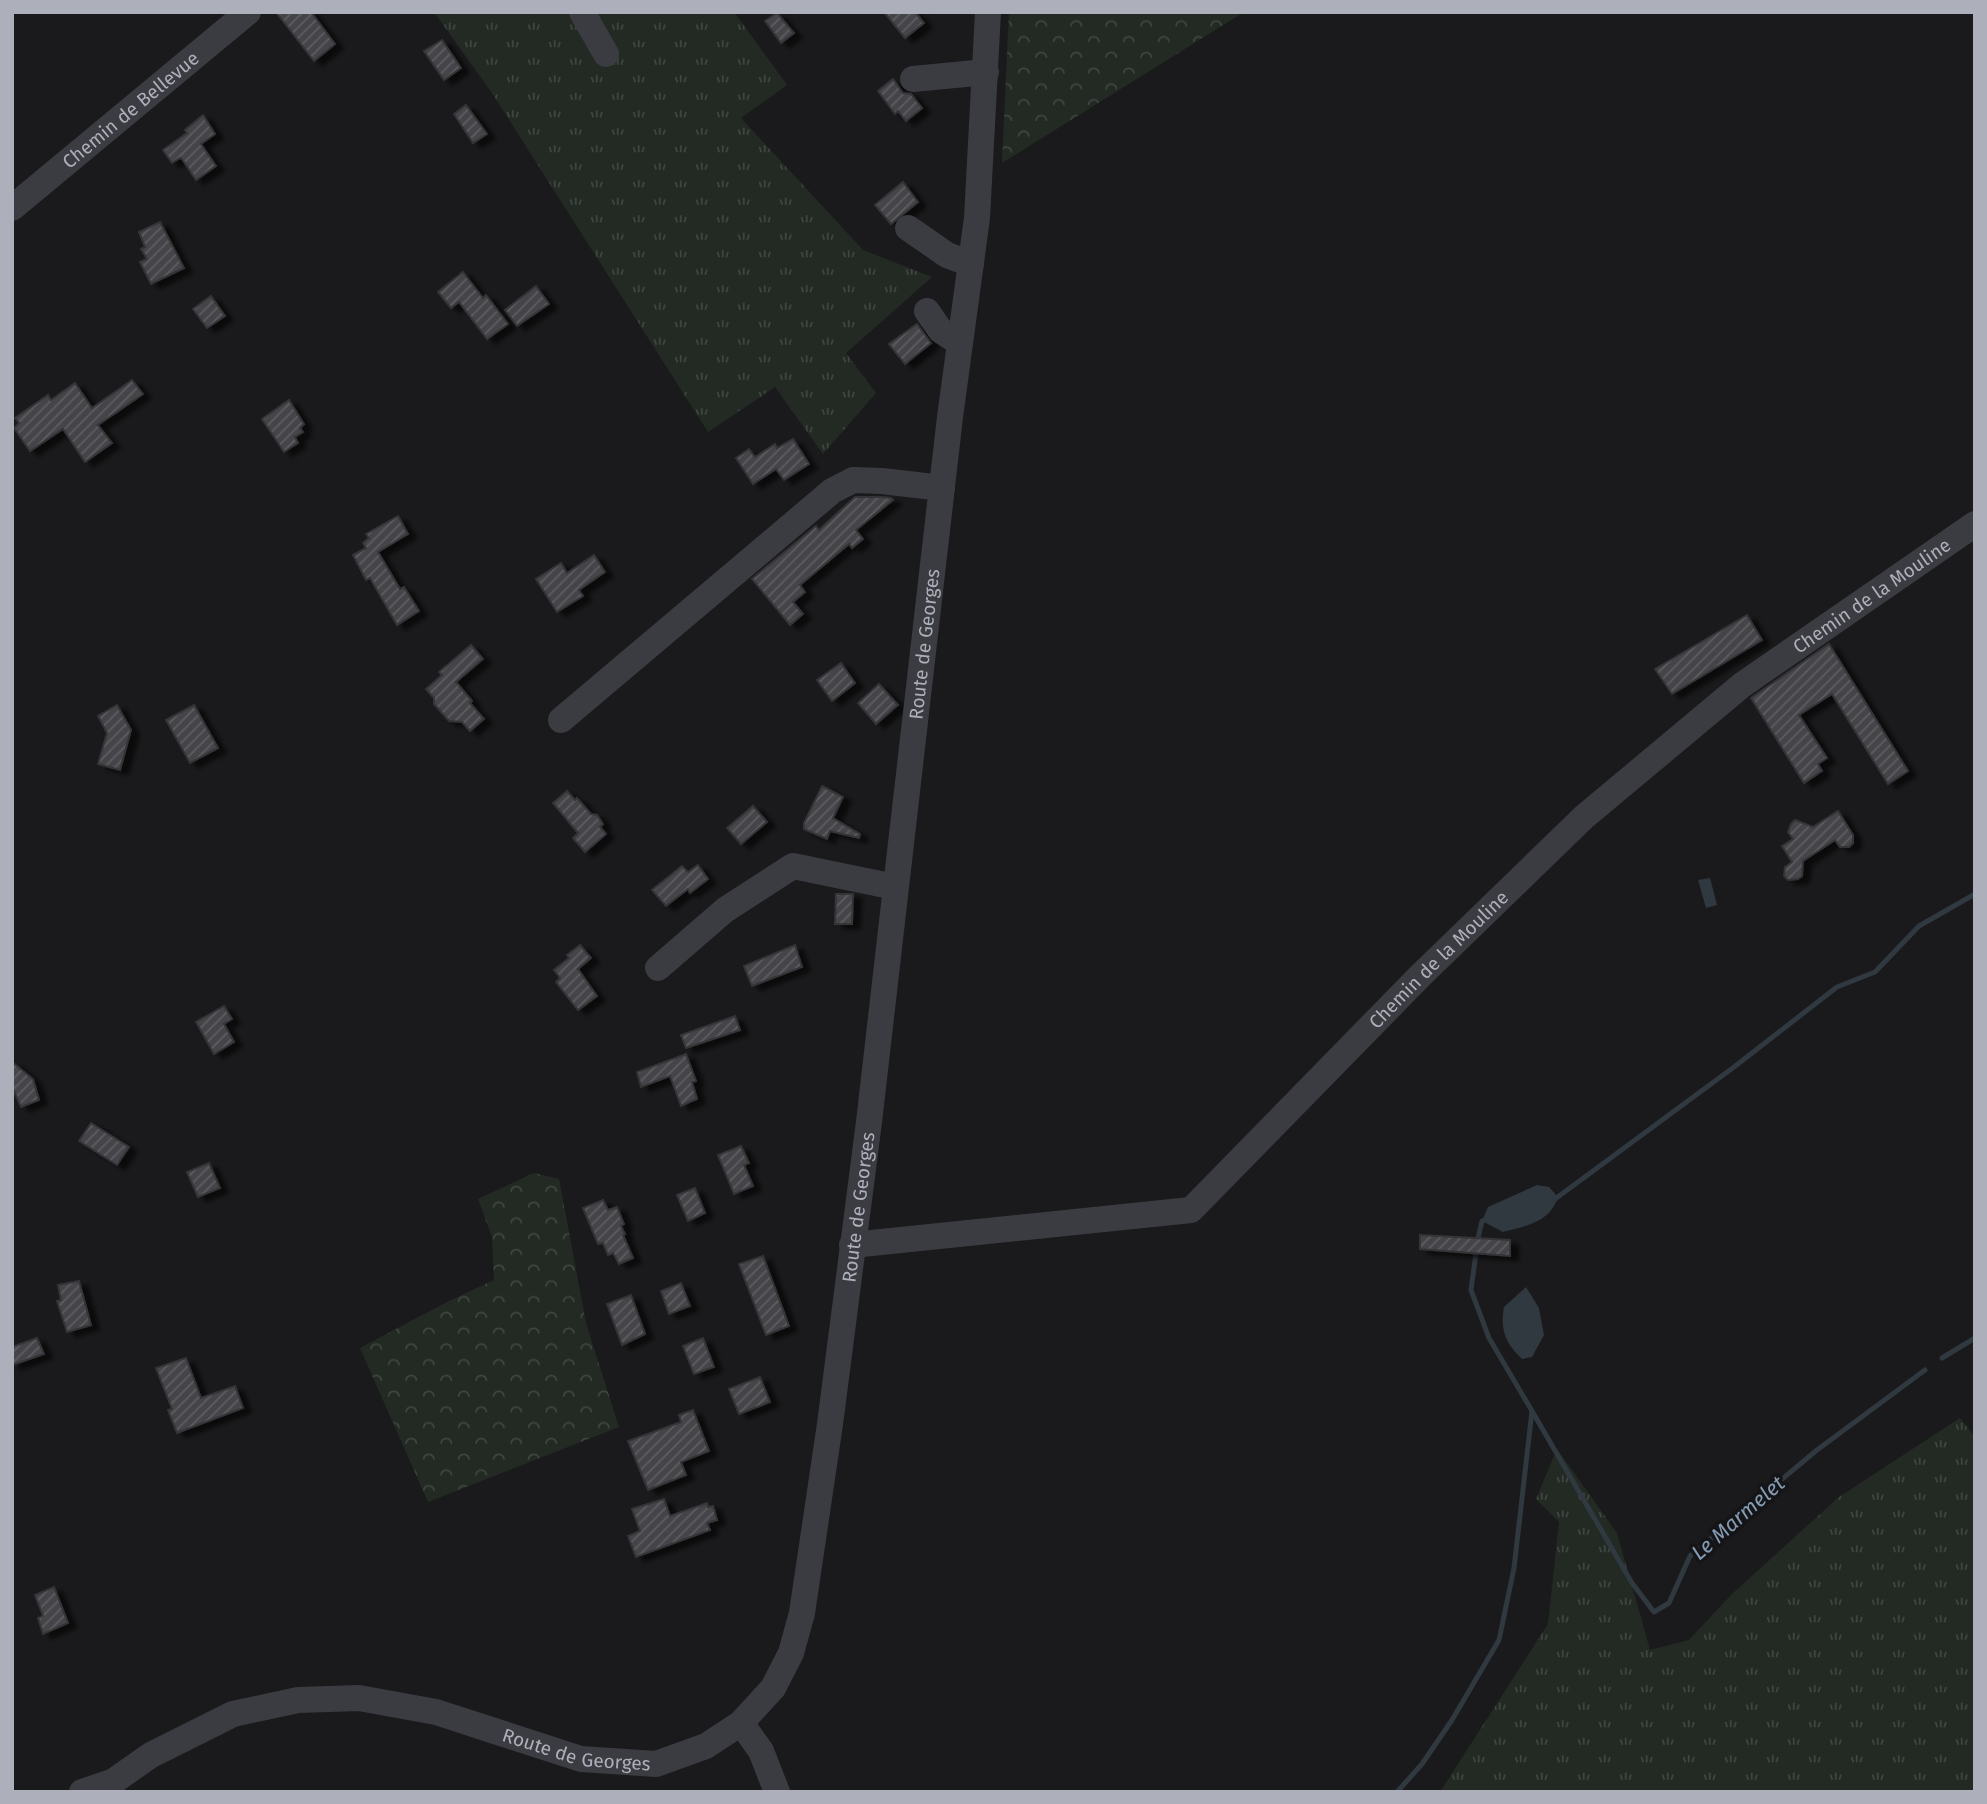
<svg xmlns="http://www.w3.org/2000/svg" width="1987" height="1804" font-family="'Fira Sans',sans-serif">
<style>
.grass{fill:url(#grass-tufts)}
.forest{fill:url(#forest-crowns)}
.water{fill:#303840}
.lines{fill:none;stroke-linecap:round;stroke-linejoin:round}
.stream{stroke:#303840;stroke-width:5}
.building{fill:url(#building-hatch);stroke:#343438;stroke-width:2;filter:url(#shadow)}
.minor{stroke:#3b3c41;stroke-width:26}
.labels{text-anchor:middle;dominant-baseline:central;stroke-width:7;stroke-linejoin:round;paint-order:stroke}
.street-label{font-size:19px;fill:#adb0bb;stroke:#151517}
.water-label{font-size:21px;font-style:italic;fill:#859cb5;stroke:#151517}
</style>
<defs>
<pattern id="grass-tufts" width="24" height="20" patternUnits="userSpaceOnUse" patternTransform="scale(1.75)"><rect width="24" height="20" fill="#222a23"/><path d="M3 7l-1-3M5 7V3M7 7l1-3M15 17l-1-3M17 17v-4M19 17l1-3" fill="none" stroke="#3f4641"/></pattern>
<pattern id="forest-crowns" width="20" height="18" patternUnits="userSpaceOnUse" patternTransform="scale(1.75)"><rect width="20" height="18" fill="#222a23"/><path d="M2 6a3 3 0 1 1 6 0M12 15a3 3 0 1 1 6 0" fill="none" stroke="#3f4641"/></pattern>
<pattern id="building-hatch" width="6" height="6" patternUnits="userSpaceOnUse" patternTransform="scale(1.75)"><rect width="6" height="6" fill="#444549"/><path d="M-1 1l2-2M0 6l6-6M5 7l2-2" fill="none" stroke="#5c5d61"/></pattern>
<filter id="shadow"><feDropShadow dx="8" dy="4.5" stdDeviation="2" flood-color="#0009"/></filter>
</defs>
<rect width="100%" height="100%" fill="#1a1a1c"/>
<g class="grass">
<path d="M 434,12 L 734,12 L 787,85 L 741,118 L 863,250 L 932,277 L 846,353 L 876,393 L 823,454 L 775,387 L 708,432 L 492,93 Z"/>
<path d="M 1960,1418 L 1975,1437 L 1975,1792 L 1440,1792 L 1548,1624 L 1559,1522 L 1536,1499 L 1557,1449 L 1617,1533 L 1650,1650 L 1689,1640 L 1732,1594 L 1839,1497 Z"/>
</g>
<g class="forest">
<path d="M 1009,12 L 1244,12 L 1002,163 Z"/>
<path d="M 534,1173 L 559,1179 L 586,1323 L 619,1427 L 428,1502 L 360,1348 L 449,1301 L 494,1280 L 492,1237 L 478,1199 Z"/>
</g>
<g class="water">
<path d="M 1710,878 L 1717,905 L 1706,908 L 1698,880 Z"/>
<path d="M 1537,1185 L 1549,1187 L 1558,1197 C 1550,1222 1527,1226 1503,1232 L 1482,1221 L 1488,1207 Z"/>
<path d="M 1526,1287 L 1539,1308 L 1544,1335 L 1532,1357 L 1522,1359 C 1505,1343 1500,1330 1504,1307 Z"/>
</g>
<g class="lines">
<g class="stream">
<path d="M 1555,1199 L 1734,1067 L 1837,987 L 1875,972 L 1919,926 L 1975,894"/>
<path d="M 1478,1238 L 1482,1221 L 1488,1219"/>
<path d="M 1942,1358 L 1975,1338"/>
<path d="M 1532,1411 L 1632,1583 L 1654,1612 L 1669,1603 L 1690,1556 L 1817,1450 L 1925,1370"/>
<path d="M 1397,1792 L 1422,1764 L 1452,1720 L 1499,1640 L 1514,1568 L 1532,1411 L 1489,1338 L 1471,1290 L 1476,1253"/>
</g>
</g>
<g class="building">
<path d="M 276,12 L 311,12 L 335,44 L 314,61 Z"/>
<path d="M 884,12 L 915,12 L 924,23 L 905,38 Z"/>
<path d="M 777,13 L 794,33 L 781,43 L 765,21 Z"/>
<path d="M 442,40 L 461,68 L 444,80 L 424,51 Z"/>
<path d="M 893,79 L 903,93 L 911,94 L 922,108 L 906,121 L 898,111 L 895,114 L 878,91 Z"/>
<path d="M 466,105 L 487,134 L 473,143 L 454,114 Z"/>
<path d="M 203,115 L 215,134 L 201,144 L 216,166 L 196,180 L 182,159 L 180,158 L 172,163 L 163,150 L 187,133 L 185,130 Z"/>
<path d="M 903,182 L 918,202 L 891,224 L 875,205 Z"/>
<path d="M 160,222 L 184,268 L 151,284 L 140,262 L 147,259 L 141,249 L 145,247 L 139,232 Z"/>
<path d="M 463,272 L 483,298 L 486,295 L 508,324 L 487,339 L 459,302 L 451,308 L 438,292 Z"/>
<path d="M 536,286 L 549,304 L 517,326 L 505,310 Z"/>
<path d="M 211,296 L 225,316 L 207,328 L 193,309 Z"/>
<path d="M 917,324 L 931,343 L 905,364 L 889,344 Z"/>
<path d="M 132,380 L 143,394 L 98,425 L 112,443 L 85,462 L 63,429 L 30,451 L 14,428 L 19,423 L 15,418 L 48,395 L 51,400 L 75,383 L 92,408 Z"/>
<path d="M 289,400 L 304,424 L 300,428 L 303,432 L 295,437 L 298,443 L 284,452 L 262,419 Z"/>
<path d="M 793,439 L 809,464 L 784,480 L 776,469 L 753,484 L 736,458 L 749,449 L 755,457 L 775,444 L 777,448 Z"/>
<path d="M 855,497 L 881,497 L 891,498 L 893,500 L 856,530 L 863,539 L 852,548 L 849,544 L 800,585 L 805,592 L 793,602 L 803,614 L 790,625 L 752,579 L 816,526 L 819,530 Z"/>
<path d="M 398,516 L 408,534 L 378,552 L 400,589 L 404,587 L 419,611 L 397,625 L 370,578 L 366,580 L 353,555 L 366,548 L 363,543 L 369,538 L 366,534 Z"/>
<path d="M 594,555 L 605,572 L 579,590 L 583,596 L 557,612 L 536,579 L 561,563 L 567,573 Z"/>
<path d="M 1747,615 L 1762,640 L 1672,694 L 1655,669 Z"/>
<path d="M 1829,644 L 1908,771 L 1888,784 L 1832,694 L 1799,715 L 1827,758 L 1818,764 L 1822,771 L 1804,783 L 1751,698 Z"/>
<path d="M 471,645 L 483,659 L 456,682 L 472,701 L 470,703 L 484,719 L 470,731 L 462,722 L 449,721 L 434,704 L 434,698 L 426,689 L 442,675 L 439,672 Z"/>
<path d="M 841,663 L 855,683 L 832,701 L 817,680 Z"/>
<path d="M 879,684 L 898,705 L 876,724 L 858,703 Z"/>
<path d="M 117,705 L 131,730 L 120,770 L 98,764 L 107,733 L 98,716 Z"/>
<path d="M 194,705 L 218,748 L 190,763 L 166,720 Z"/>
<path d="M 822,786 L 843,797 L 833,818 L 860,834 L 859,838 L 830,831 L 827,839 L 804,829 L 804,823 Z"/>
<path d="M 567,791 L 575,800 L 577,798 L 591,814 L 597,815 L 603,824 L 600,827 L 606,834 L 585,852 L 573,838 L 578,833 L 553,803 Z"/>
<path d="M 753,806 L 767,822 L 741,844 L 727,828 Z"/>
<path d="M 1838,811 L 1853,835 L 1853,843 L 1849,847 L 1840,847 L 1835,840 L 1803,861 L 1802,876 L 1798,879 L 1788,880 L 1784,876 L 1785,867 L 1792,862 L 1782,846 L 1793,839 L 1788,832 L 1791,824 L 1795,820 L 1813,827 Z"/>
<path d="M 698,865 L 708,879 L 690,893 L 688,889 L 666,906 L 652,890 L 682,866 L 688,872 Z"/>
<path d="M 836,894 L 853,894 L 852,924 L 835,924 Z"/>
<path d="M 580,945 L 591,958 L 578,969 L 597,996 L 578,1010 L 556,982 L 560,978 L 554,970 L 569,958 L 567,955 Z"/>
<path d="M 795,945 L 802,967 L 752,986 L 744,966 Z"/>
<path d="M 224,1006 L 232,1019 L 224,1024 L 234,1042 L 214,1054 L 196,1022 Z"/>
<path d="M 735,1016 L 740,1030 L 686,1048 L 681,1035 Z"/>
<path d="M 686,1054 L 696,1081 L 692,1082 L 697,1099 L 681,1106 L 670,1076 L 641,1087 L 637,1072 Z"/>
<path d="M 12,1062 L 33,1079 L 39,1100 L 21,1107 L 12,1087 Z"/>
<path d="M 91,1123 L 129,1147 L 117,1165 L 79,1141 Z"/>
<path d="M 741,1146 L 749,1163 L 744,1165 L 753,1186 L 734,1194 L 718,1155 Z"/>
<path d="M 209,1163 L 220,1188 L 198,1197 L 187,1172 Z"/>
<path d="M 695,1188 L 705,1213 L 688,1221 L 677,1195 Z"/>
<path d="M 603,1200 L 608,1210 L 617,1207 L 624,1224 L 621,1226 L 625,1234 L 623,1235 L 633,1258 L 619,1264 L 613,1253 L 608,1255 L 603,1243 L 598,1244 L 583,1208 Z"/>
<path d="M 1420,1235 L 1510,1240 L 1510,1256 L 1420,1249 Z"/>
<path d="M 763,1256 L 789,1326 L 766,1335 L 739,1264 Z"/>
<path d="M 79,1281 L 91,1325 L 67,1332 L 57,1301 L 61,1300 L 58,1285 Z"/>
<path d="M 681,1283 L 690,1306 L 669,1314 L 661,1291 Z"/>
<path d="M 631,1295 L 645,1334 L 622,1345 L 607,1304 Z"/>
<path d="M 37,1338 L 44,1354 L 12,1365 L 12,1347 Z"/>
<path d="M 703,1338 L 714,1367 L 694,1374 L 683,1346 Z"/>
<path d="M 186,1358 L 201,1398 L 235,1386 L 243,1408 L 177,1433 L 168,1410 L 172,1409 L 156,1368 Z"/>
<path d="M 760,1377 L 770,1402 L 739,1414 L 729,1389 Z"/>
<path d="M 693,1410 L 709,1451 L 681,1462 L 686,1475 L 648,1490 L 628,1441 L 681,1422 L 679,1415 Z"/>
<path d="M 664,1499 L 670,1516 L 707,1503 L 708,1507 L 713,1506 L 717,1520 L 707,1523 L 710,1530 L 636,1557 L 628,1536 L 640,1531 L 632,1509 Z"/>
<path d="M 54,1587 L 68,1623 L 43,1634 L 38,1618 L 43,1616 L 35,1595 Z"/>
</g>
<g class="lines">
<g class="minor">
<path d="M 582,12 L 606,54"/>
<path d="M 913,79 L 986,72"/>
<path id="s1" d="M 12,208 L 248,12"/>
<path d="M 908,228 L 947,255 L 971,264"/>
<path d="M 927,311 L 940,330 L 960,343"/>
<path d="M 561,720 L 832,491 L 853,480 L 882,481 L 942,488"/>
<path d="M 658,968 L 725,910 L 793,866 L 895,887"/>
<path id="s2" d="M 852,1245 L 1191,1210 L 1419,977 L 1584,817 L 1742,685 L 1975,524"/>
<path d="M 741,1723 L 761,1751 L 777,1792"/>
<path id="s3" d="M 82,1792 L 114,1781 L 151,1755 L 233,1714 L 298,1700 L 359,1698 L 436,1712 L 581,1759 L 656,1764 L 706,1746 L 741,1723 L 773,1688 L 791,1653 L 802,1613 L 830,1424 L 869,1122 L 950,417 L 977,218 L 988,12"/>
</g>
</g>
<g class="labels">
<g class="street-label">
<text stroke="none"><textPath href="#s1" startOffset="154">Chemin de Bellevue</textPath></text>
<text stroke="none"><textPath href="#s2" startOffset="1260">Chemin de la Mouline</textPath></text>
<text stroke="none"><textPath href="#s3" startOffset="1804">Route de Georges</textPath></text>
<text stroke="none"><textPath href="#s2" startOffset="693">Chemin de la Mouline</textPath></text>
<text stroke="none"><textPath href="#s3" startOffset="1237">Route de Georges</textPath></text>
<text stroke="none"><textPath href="#s3" startOffset="523">Route de Georges</textPath></text>
</g>
<g class="water-label">
<text transform="translate(1738 1518) rotate(-41)">Le Marmelet</text>
</g>
</g>
<rect width="1987" height="1804" fill="none" stroke="#adb0bb" stroke-width="28"/>
</svg>
